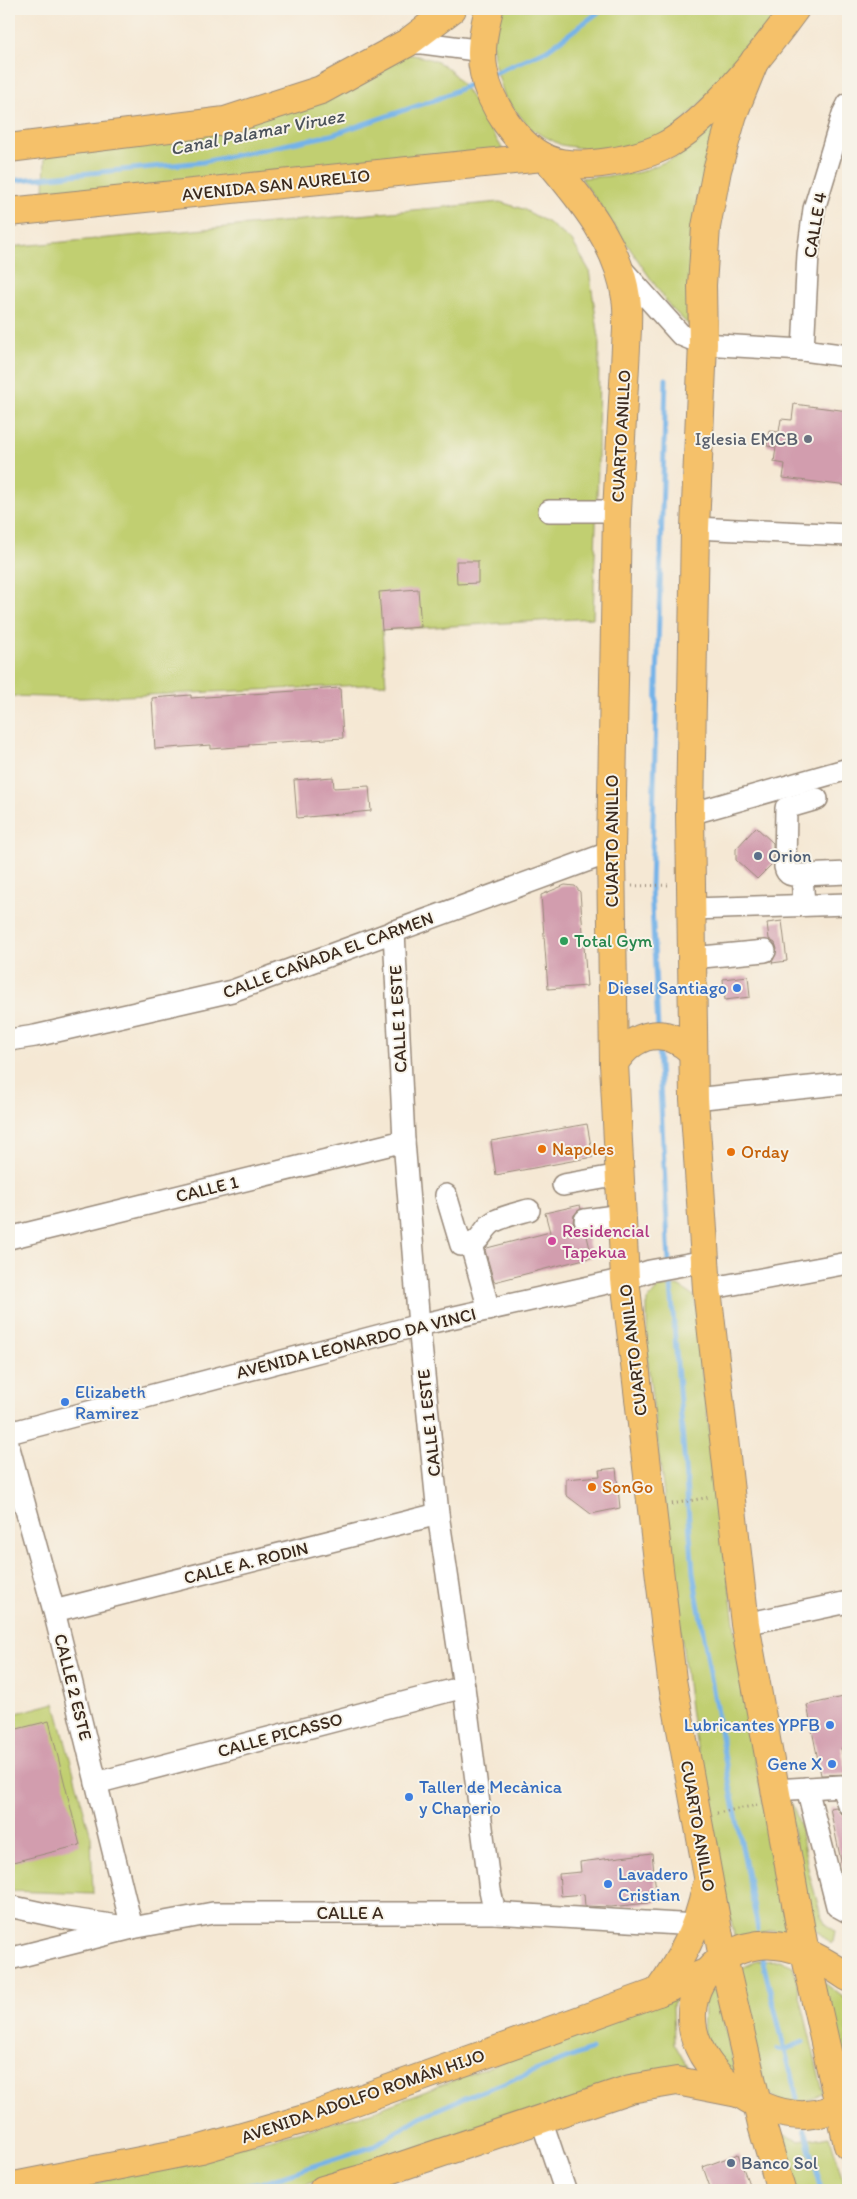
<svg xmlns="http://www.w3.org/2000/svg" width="857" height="2199" font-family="Itim,sans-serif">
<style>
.green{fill:#c1cf71;stroke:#7e7c48}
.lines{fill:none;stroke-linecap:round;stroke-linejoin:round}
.stream{stroke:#75b3e8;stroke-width:5}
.building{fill:#d29dae}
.minor-casing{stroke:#988979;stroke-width:24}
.major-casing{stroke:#988979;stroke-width:30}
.highway-casing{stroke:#988979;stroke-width:30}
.path{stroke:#988979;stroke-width:3;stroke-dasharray:1 4;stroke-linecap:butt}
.minor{stroke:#fff;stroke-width:21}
.major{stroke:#f5c16b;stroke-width:28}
.highway{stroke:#f5c16b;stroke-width:28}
.worship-dot{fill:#6b7280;stroke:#f7f3e8;stroke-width:2}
.service-dot{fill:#5c6f8a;stroke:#f7f3e8;stroke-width:2}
.leisure-dot{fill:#2e9e5b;stroke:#f7f3e8;stroke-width:2}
.shop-dot{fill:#3f7fe0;stroke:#f7f3e8;stroke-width:2}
.food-dot{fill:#e8710a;stroke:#f7f3e8;stroke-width:2}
.hotel-dot{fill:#d1479c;stroke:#f7f3e8;stroke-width:2}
.labels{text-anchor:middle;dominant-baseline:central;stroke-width:4;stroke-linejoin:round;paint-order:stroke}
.street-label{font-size:18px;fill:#3b2a1e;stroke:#f7f3e8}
.worship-label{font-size:18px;fill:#5b616d;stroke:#f7f3e8;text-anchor:end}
.service-label{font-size:18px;fill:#4e5e75;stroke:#f7f3e8;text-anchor:start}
.leisure-label{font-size:18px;fill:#27864d;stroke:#f7f3e8;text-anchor:start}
.shop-label{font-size:18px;fill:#366cbe;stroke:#f7f3e8;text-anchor:end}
.food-label{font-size:18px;fill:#c56008;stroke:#f7f3e8;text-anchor:start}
.hotel-label{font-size:18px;fill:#b23c85;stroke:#f7f3e8;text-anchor:start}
.water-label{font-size:19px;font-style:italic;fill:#4c535b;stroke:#f7f3e8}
</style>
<rect width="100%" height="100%" fill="#f7f3e8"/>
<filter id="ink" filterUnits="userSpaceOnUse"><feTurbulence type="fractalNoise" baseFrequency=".02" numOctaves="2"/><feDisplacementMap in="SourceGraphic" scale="10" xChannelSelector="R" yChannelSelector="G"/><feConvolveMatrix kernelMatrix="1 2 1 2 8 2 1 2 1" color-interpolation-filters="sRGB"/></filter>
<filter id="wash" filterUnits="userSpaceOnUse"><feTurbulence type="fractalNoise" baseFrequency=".0096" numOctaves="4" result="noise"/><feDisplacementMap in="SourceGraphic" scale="20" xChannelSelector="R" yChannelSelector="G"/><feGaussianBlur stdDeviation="1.12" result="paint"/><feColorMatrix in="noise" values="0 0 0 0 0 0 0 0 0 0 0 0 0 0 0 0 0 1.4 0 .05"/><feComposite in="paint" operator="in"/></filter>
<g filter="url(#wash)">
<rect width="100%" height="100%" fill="#f5e8d4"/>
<g class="green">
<path d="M 501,9 L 782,9 L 712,91 L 674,130 L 630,149 L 599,151 L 561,145 L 532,130 L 505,98 L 495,66 L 492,41 Z"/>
<path d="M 406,54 C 419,56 431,58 443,65 C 462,76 491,130 503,150 L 44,197 L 45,154 L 121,144 Z"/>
<path d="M 720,120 L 693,329 L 671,308 L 581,178 L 622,175 L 640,172 L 677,157 Z"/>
<path d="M 500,202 L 523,209 L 547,222 L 572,241 L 589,270 L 599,338 L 598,464 L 593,618 L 382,630 L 386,684 L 82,698 L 9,696 L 9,247 Z"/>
<path d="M 678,1286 L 694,1296 L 699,1324 L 701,1365 L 745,1708 L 788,1933 L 772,1930 L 735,1940 L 691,1716 L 647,1356 L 647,1301 L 658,1288 Z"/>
<path d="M 55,1703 L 91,1837 L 93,1894 L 9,1891 L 9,1715 Z"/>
<path d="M 787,1802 L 792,1804 L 799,1822 L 809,1873 L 821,1915 L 826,1924 L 835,1931 L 833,1941 L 831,1944 L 813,1927 Z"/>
<path d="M 780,1960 L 793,1966 L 823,2092 C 800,2107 787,2109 765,2090 L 736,1971 L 756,1961 Z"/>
<path d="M 822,1981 L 848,2001 L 848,2074 L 843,2079 Z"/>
<path d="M 716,1986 L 737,2081 L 703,2042 L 704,1999 Z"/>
<path d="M 677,1995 L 673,2005 L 674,2043 L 692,2075 L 394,2156 L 285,2190 L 79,2190 L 121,2175 L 310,2129 L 374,2111 Z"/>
<path d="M 778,2132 L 799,2141 L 830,2136 L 846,2190 L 797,2190 Z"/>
</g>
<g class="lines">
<g class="stream">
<path d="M 492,74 L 547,50 L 603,9"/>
<path d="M 9,181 L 203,162 L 331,135 L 437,99 L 478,81"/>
<path d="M 658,1029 L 651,886 L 666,379"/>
<path d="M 658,1045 L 669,1263"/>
<path d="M 670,1272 L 693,1573 L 724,1754 L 758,1929"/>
<path d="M 762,1958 L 797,2098"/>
<path d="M 778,2049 L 784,2050 L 803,2042"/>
<path d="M 805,2130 L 822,2190"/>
<path d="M 219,2190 L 261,2183 L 372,2147 L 420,2117 L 459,2100 L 592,2049"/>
</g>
</g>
<g id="blocks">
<g class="building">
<path d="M 794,404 L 848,411 L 848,486 L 783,478 L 785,464 L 774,462 L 776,447 L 767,446 L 769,431 L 779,432 L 781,419 L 792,420 Z"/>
<path d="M 456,561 L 478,561 L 478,583 L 457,584 Z"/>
<path d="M 418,589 L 421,627 L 382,630 L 379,592 Z"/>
<path d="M 340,688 L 343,738 L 249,744 L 249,746 L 211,749 L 211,745 L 155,749 L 152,698 L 191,695 L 191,698 Z"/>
<path d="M 333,777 L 334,788 L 369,786 L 371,811 L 297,818 L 294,780 Z"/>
<path d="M 756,827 L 773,843 L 773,863 L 757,879 L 736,860 L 736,849 Z"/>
<path d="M 565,885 L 575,886 L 580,892 L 587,986 L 548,989 L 541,895 Z"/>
<path d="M 782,921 L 787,961 L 772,963 L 777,949 L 775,943 L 769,939 L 767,923 Z"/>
<path d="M 748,976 L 750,997 L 725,1000 L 723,979 Z"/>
<path d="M 587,1124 L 593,1157 L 496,1175 L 491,1141 Z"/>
<path d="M 580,1205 L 581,1209 L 574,1215 L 573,1222 L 580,1231 L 586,1232 L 592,1257 L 494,1282 L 485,1250 L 487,1248 L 550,1232 L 545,1213 Z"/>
<path d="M 616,1468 L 620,1508 L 591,1514 L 566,1495 L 566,1479 L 600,1476 L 599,1470 Z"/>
<path d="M 848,1696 L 848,1746 L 841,1748 L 847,1774 L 821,1775 L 807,1705 Z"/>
<path d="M 49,1721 L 80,1845 L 9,1863 L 9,1731 Z"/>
<path d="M 836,1807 L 841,1814 L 848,1816 L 848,1865 L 842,1866 L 830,1808 Z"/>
<path d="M 652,1853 L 657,1902 L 611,1907 L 585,1906 L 584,1894 L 561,1896 L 559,1874 L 581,1872 L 580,1862 Z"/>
<path d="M 738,2154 L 751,2190 L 711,2190 L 703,2167 Z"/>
</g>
</g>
</g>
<g filter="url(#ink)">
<use href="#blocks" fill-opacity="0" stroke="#988979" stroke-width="1"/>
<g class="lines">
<g class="minor-casing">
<g id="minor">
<path d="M 407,43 L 423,43 L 483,51"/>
<path d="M 619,266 L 681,335 L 703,344 L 803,350 L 848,356"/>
<path d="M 803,350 L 808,254 L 814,209 L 843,114 L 848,104"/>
<path d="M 549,511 L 617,511"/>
<path d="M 695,528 L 848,535"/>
<path d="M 690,814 L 848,769"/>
<path d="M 802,875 L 848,873"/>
<path d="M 804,905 L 802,875 C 794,875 787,877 785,867 L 786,808 L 817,799"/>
<path d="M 692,909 L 848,904"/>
<path d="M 394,931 L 404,1141 L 419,1325 L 438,1514 L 464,1687 L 490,1890 L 495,1913"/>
<path d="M 692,958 L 765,951"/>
<path d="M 9,1040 L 35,1036 L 232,991 L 611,852"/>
<path d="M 694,1099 L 848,1083"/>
<path d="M 563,1185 L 620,1175"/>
<path d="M 446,1195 L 461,1245 C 484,1245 480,1229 495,1221 C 505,1216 518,1213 529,1210"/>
<path d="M 585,1220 L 622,1215"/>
<path d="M 9,1238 L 404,1141"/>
<path d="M 471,1245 L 489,1310"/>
<path d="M 707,1289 L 848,1263"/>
<path d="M 9,1433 L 419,1325 L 625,1279 L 650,1271 L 705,1261"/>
<path d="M 9,1448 L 54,1611 L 132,1928 L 64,1918 L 9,1906"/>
<path d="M 54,1611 L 438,1514"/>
<path d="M 745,1624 L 848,1602"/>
<path d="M 96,1783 L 464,1687"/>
<path d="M 807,1788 L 837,1906 L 848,1912"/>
<path d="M 775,1790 L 841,1786 L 848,1804"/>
<path d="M 9,1959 L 132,1928 L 213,1913 L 495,1913 L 696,1925"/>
<path d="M 541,2119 L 565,2190"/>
</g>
</g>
<g class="major-casing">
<g id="major">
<path d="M 9,148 L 225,121 L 321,90 L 407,43 L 452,9"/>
<path d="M 9,212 L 543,157"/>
<path d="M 9,2187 L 201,2149 L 308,2118 L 658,1992 L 708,1972"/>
<path d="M 323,2190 L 369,2177 L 630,2089 L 677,2081 L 738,2093"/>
</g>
</g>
<g class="highway-casing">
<g id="highway">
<path d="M 489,9 C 484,29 479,52 484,73 C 490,104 517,146 547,159 C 577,172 641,159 668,144 C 712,119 765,50 795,9"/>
<path d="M 755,60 L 733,114 L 717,170 L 706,227 L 702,285 L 703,344 L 695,528 L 690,814 L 694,1099 L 707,1289 L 745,1624 L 805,1953 L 848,2145"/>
<path d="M 548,160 C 582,200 619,245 626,298 C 628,308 627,319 627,329 L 617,511 L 611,852 L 614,1063 L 625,1279 L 672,1680 L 723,1958 L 762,2125 L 781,2190"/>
<path d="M 614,1063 C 635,1032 665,1025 693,1052"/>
<path d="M 848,1977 C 827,1963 802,1947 776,1945 C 759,1943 743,1947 728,1955 C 713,1963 700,1978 695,1995 C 680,2045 722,2089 765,2107 C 793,2119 822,2118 848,2101"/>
<path d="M 658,1992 C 681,1960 698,1928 706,1888"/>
</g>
</g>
<g class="path">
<path d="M 632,886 L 671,885"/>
<path d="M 672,1504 L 710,1497"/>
<path d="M 717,1813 L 757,1805"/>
</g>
<use href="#minor" class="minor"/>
<use href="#major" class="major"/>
<use href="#highway" class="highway"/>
</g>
</g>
<circle class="worship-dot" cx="808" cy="439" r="5"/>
<g class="service-dot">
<circle cx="758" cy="856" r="5"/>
<circle cx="731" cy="2163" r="5"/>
</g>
<circle class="leisure-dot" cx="564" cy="941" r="5"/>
<g class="shop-dot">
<circle cx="737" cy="988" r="5"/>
<circle cx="65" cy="1402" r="5"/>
<circle cx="830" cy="1725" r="5"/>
<circle cx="832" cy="1764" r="5"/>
<circle cx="409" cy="1797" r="5"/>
<circle cx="608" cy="1884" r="5"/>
</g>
<g class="food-dot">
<circle cx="542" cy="1149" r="5"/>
<circle cx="731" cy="1152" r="5"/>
<circle cx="592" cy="1487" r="5"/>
</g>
<circle class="hotel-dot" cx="552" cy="1241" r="5"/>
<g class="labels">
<g class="street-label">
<text transform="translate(276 185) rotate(-6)">AVENIDA SAN AURELIO</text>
<text transform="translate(815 225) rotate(-80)">CALLE 4</text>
<text transform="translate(621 436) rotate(-87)">CUARTO ANILLO</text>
<text transform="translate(612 841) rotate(-90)">CUARTO ANILLO</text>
<text transform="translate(328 955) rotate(-20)">CALLE CAÑADA EL CARMEN</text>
<text transform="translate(398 1019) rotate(-93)">CALLE 1 ESTE</text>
<text transform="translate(207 1189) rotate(-14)">CALLE 1</text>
<text transform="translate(356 1343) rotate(-14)">AVENIDA LEONARDO DA VINCI</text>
<text transform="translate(633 1350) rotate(-97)">CUARTO ANILLO</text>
<text transform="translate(429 1423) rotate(-96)">CALLE 1 ESTE</text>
<text transform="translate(246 1563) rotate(-14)">CALLE A. RODIN</text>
<text transform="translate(73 1687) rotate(76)">CALLE 2 ESTE</text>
<text transform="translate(280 1735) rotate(-15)">CALLE PICASSO</text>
<text transform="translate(698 1826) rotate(80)">CUARTO ANILLO</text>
<text x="350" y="1913">CALLE A</text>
<text transform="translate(363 2096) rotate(-19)">AVENIDA ADOLFO ROMÁN HIJO</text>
</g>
<g class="worship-label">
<text x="798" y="439">Iglesia EMCB</text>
</g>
<g class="service-label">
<text x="768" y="856">Orion</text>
<text x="741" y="2163">Banco Sol</text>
</g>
<g class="leisure-label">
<text x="574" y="941">Total Gym</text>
</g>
<g class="shop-label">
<text x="727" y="988">Diesel Santiago</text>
<text x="75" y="1392" text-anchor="start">Elizabeth<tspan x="75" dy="21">Ramirez</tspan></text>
<text x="820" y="1725">Lubricantes YPFB</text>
<text x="822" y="1764">Gene X</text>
<text x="419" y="1787" text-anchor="start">Taller de Mecànica<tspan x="419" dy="21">y Chaperio</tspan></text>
<text x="618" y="1874" text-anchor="start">Lavadero<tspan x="618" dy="21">Cristian</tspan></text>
</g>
<g class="food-label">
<text x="552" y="1149">Napoles</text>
<text x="741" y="1152">Orday</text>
<text x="602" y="1487">SonGo</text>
</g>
<g class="hotel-label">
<text x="562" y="1231">Residencial<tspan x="562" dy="21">Tapekua</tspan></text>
</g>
<g class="water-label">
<text transform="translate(257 132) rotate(-11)">Canal Palamar Viruez</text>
</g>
</g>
<rect width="857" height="2199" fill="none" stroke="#f7f3e8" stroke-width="30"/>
</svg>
